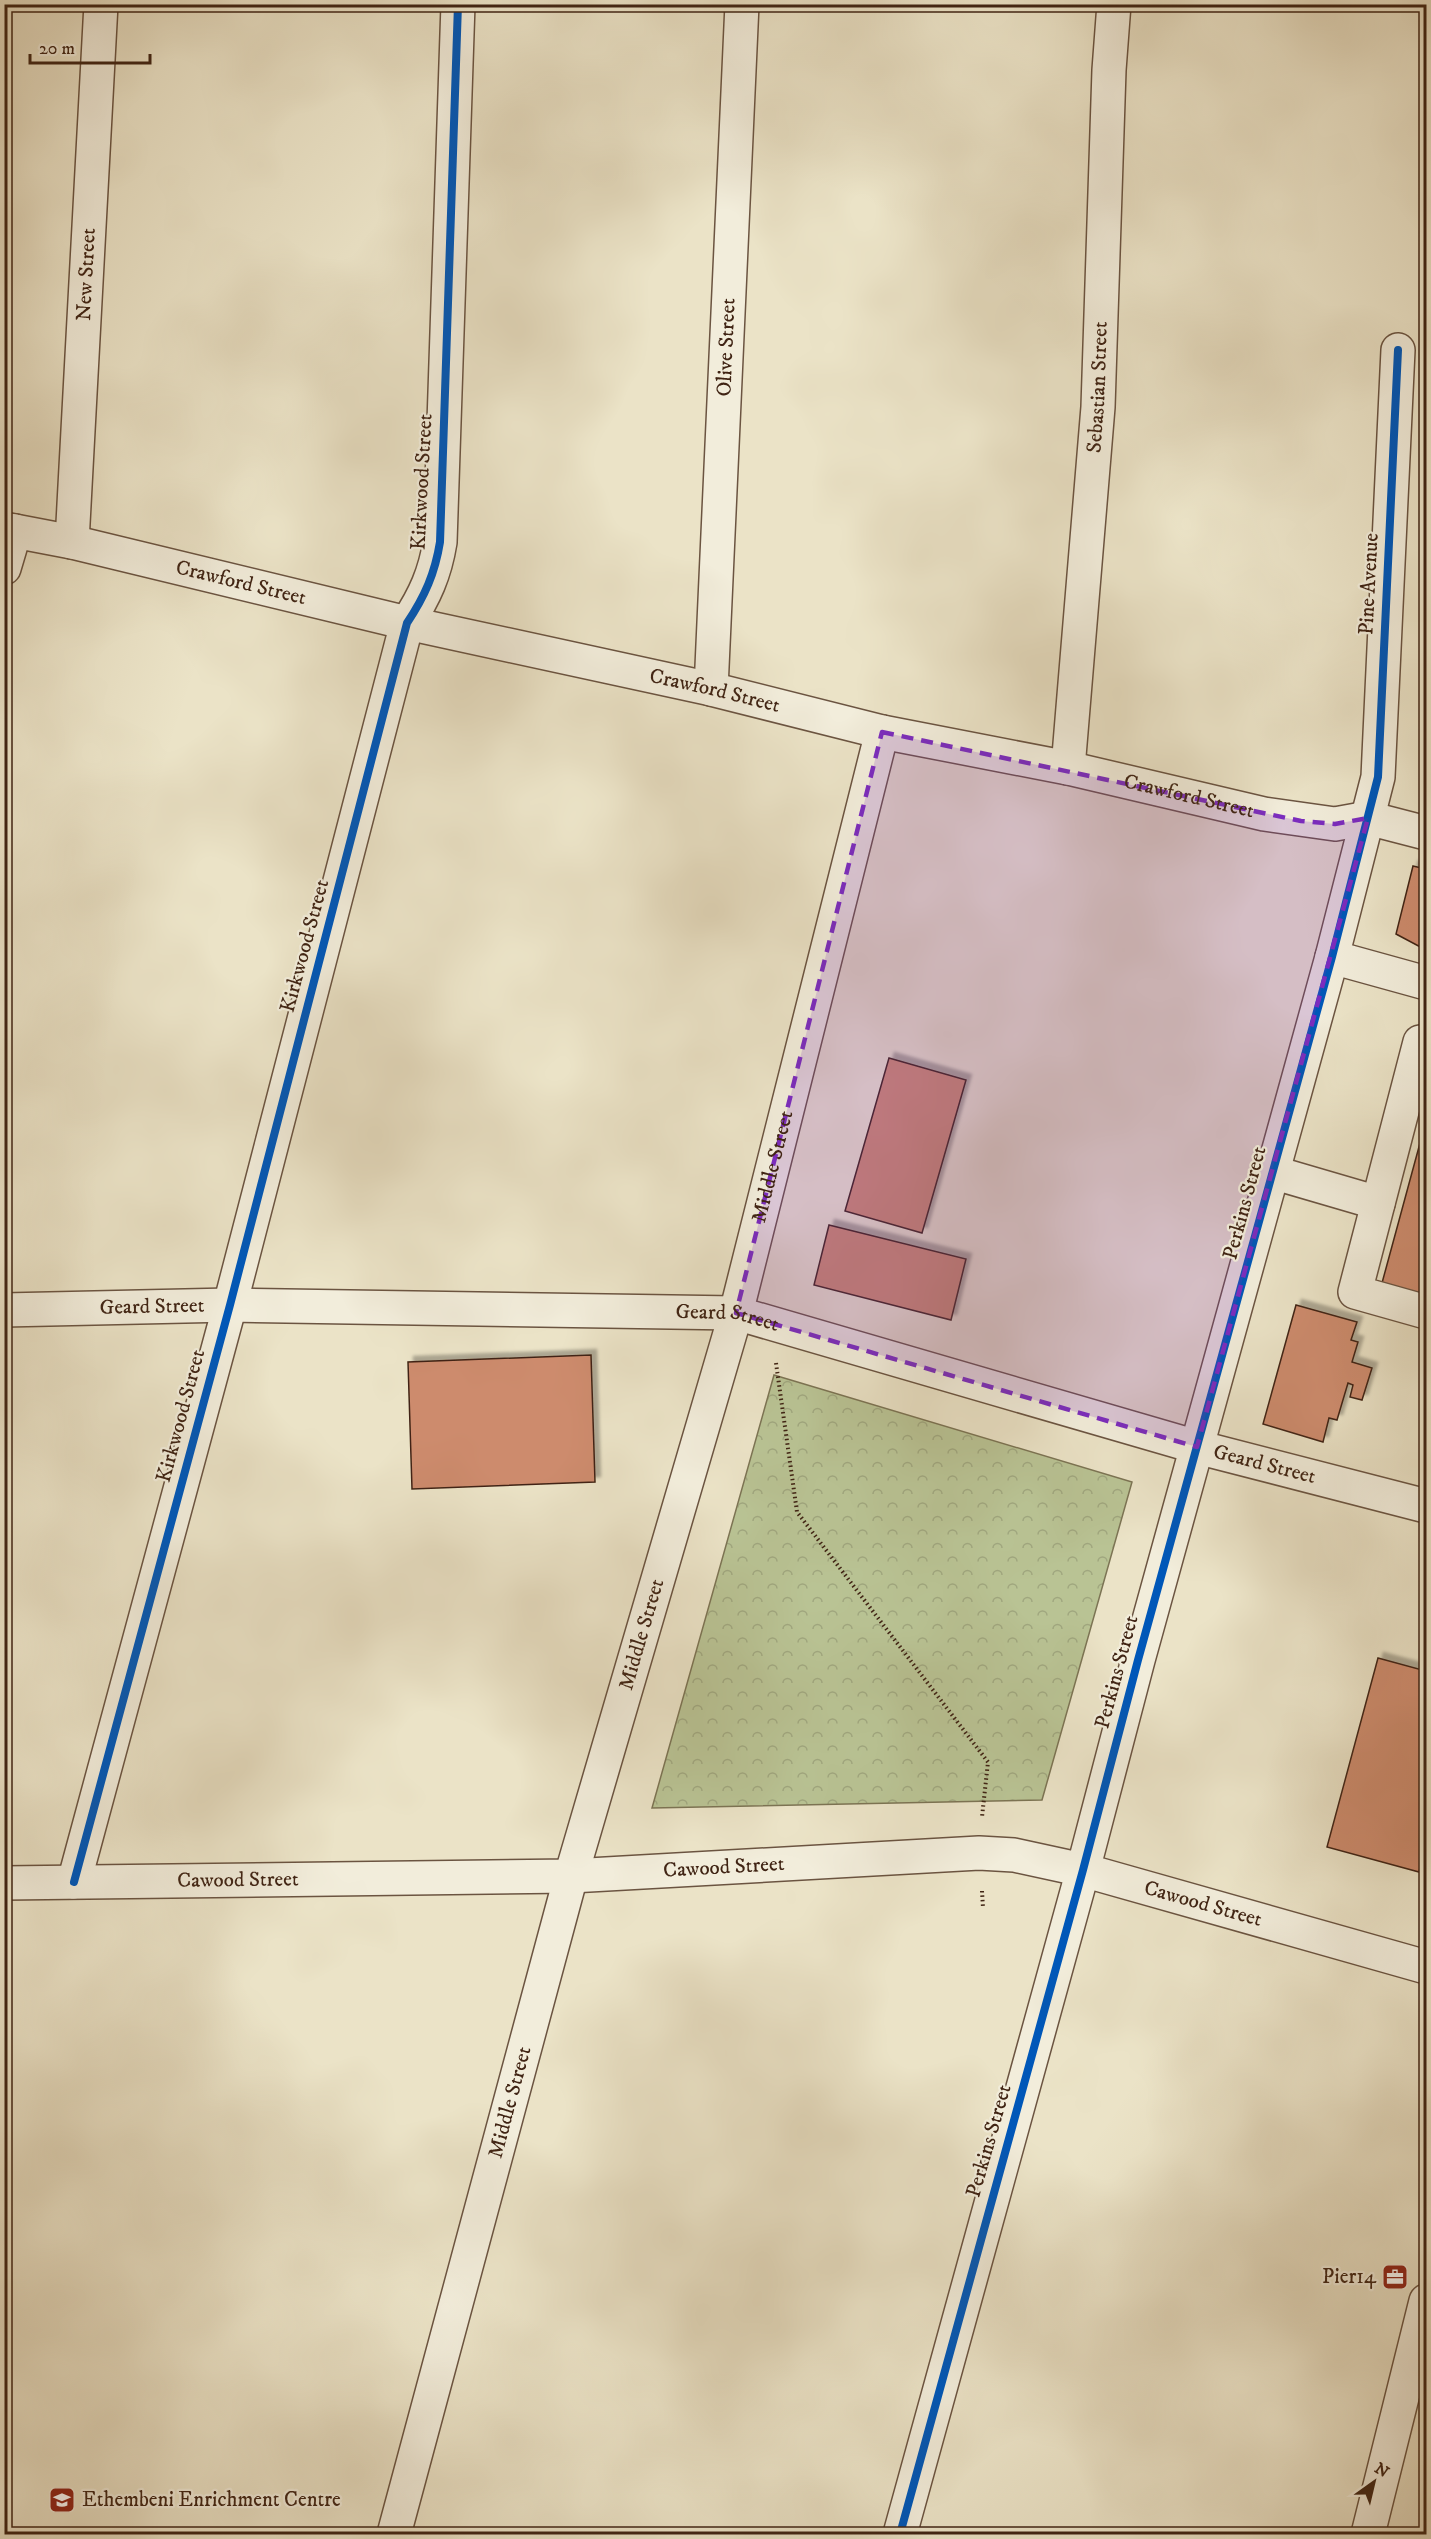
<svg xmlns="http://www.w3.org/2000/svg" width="1431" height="2539" font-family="'IM FELL DW Pica',serif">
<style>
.park{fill:url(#park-crowns);stroke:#7c7454;stroke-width:1.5}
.building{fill:#cd8b6d;stroke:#402414;stroke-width:1.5;filter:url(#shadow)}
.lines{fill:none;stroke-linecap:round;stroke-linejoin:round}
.minor-casing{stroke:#6b5441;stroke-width:36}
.path{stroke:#402414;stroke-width:4;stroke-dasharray:1.5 3;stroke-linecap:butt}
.minor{stroke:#f2eddb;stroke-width:33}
.cycleway-casing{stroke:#f2eddb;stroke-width:11}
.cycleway{stroke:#0057b8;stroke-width:8}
.marked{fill:#7b2cbf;fill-opacity:0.2;stroke:#7b2cbf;stroke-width:4.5;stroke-dasharray:12 8;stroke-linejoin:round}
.labels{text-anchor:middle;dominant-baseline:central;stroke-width:4.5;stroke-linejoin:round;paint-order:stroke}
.street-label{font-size:21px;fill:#402414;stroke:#f2eddb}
.poi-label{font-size:21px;fill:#402414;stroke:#f2eddb;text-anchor:end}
</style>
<defs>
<pattern id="park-crowns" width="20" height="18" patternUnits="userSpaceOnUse" patternTransform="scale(1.5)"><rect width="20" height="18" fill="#b9c394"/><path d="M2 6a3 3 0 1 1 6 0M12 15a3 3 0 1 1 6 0" fill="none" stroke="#a0a77f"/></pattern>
<filter id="shadow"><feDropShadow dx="5.5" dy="-5.5" stdDeviation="1.5" flood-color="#0004"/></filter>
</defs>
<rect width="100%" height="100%" fill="#ebe3c7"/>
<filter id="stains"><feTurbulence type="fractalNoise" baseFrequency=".00333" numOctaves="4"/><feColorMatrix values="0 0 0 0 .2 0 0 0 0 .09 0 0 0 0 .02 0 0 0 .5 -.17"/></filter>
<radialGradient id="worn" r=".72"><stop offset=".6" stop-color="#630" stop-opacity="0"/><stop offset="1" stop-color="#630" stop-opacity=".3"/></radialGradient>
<path class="park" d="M 774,1375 L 1132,1482 L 1042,1800 L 652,1808 Z"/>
<g class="building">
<path d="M 1413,866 L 1426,869 L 1426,950 L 1396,934 Z"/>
<path d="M 889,1058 L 966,1080 L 922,1233 L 845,1211 Z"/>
<path d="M 1426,1121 L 1426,1295 L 1382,1283 Z"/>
<path d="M 829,1225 L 966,1259 L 951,1320 L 814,1285 Z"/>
<path d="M 1296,1305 L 1357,1322 L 1351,1340 L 1358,1342 L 1352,1362 L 1372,1368 L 1362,1400 L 1350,1397 L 1353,1385 L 1348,1383 L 1337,1420 L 1329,1418 L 1323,1442 L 1263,1424 Z"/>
<path d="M 591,1355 L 595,1482 L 412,1489 L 408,1362 Z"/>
<path d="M 1378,1658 L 1426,1671 L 1426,1843 L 1419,1872 L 1327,1847 Z"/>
<path d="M 1426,2513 L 1426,2534 L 1420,2534 Z"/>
</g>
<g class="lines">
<g class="minor-casing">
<g id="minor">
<path id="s1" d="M 4,529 L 72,542 L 407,623 L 711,689 L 882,732 L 1068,768 L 1264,814 L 1335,824 L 1368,818 L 1426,833"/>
<path id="s2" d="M 72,542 L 101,4"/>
<path d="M 4,568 L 15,531"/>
<path id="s3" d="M 711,689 L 742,4"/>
<path id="s4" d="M 1068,768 L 1098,407 L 1109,70 L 1114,4"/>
<path d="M 1332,957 L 1426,983"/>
<path d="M 1420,1042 L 1355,1292 L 1426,1312"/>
<path d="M 1272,1172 L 1378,1203"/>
<path id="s5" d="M 4,1310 L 230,1305 L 736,1313 L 1197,1447 L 1426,1506"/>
<path d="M 74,1882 L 230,1305 L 407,623 C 425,596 435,573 440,542 L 458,4"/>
<path id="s6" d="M 4,1883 L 571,1876 L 979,1853 L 1014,1855 L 1083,1870 L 1426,1967"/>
<path id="s7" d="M 394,2534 L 571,1876 L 736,1313 L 882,732"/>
<path d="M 900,2534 L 1083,1870 L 1138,1660 L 1332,957 L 1378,777 L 1398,350"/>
<path d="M 1368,2534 L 1426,2301"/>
</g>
</g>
<g class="path">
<path d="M 776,1363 L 797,1512 L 988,1762 L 982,1817"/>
<path d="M 982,1891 L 983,1908"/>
</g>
<use href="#minor" class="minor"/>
<g class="cycleway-casing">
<g id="cycleway">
<path d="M 74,1882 L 230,1305 L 407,623 C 425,596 435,573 440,542 L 458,4"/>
<path d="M 900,2534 L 1083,1870 L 1138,1660 L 1332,957 L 1378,777 L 1398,350"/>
</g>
</g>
<use href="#cycleway" class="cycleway"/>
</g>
<path class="marked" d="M 882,732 L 1301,821 L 1335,824 L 1368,818 L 1197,1447 L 736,1313 Z"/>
<defs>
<g id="office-square" transform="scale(1.35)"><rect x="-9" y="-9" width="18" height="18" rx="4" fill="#8f2418" stroke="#f2eddb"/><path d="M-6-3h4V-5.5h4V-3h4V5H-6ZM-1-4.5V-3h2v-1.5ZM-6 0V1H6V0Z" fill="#fff"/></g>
<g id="school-square" transform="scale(1.35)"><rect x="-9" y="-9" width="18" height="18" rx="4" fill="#8f2418" stroke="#f2eddb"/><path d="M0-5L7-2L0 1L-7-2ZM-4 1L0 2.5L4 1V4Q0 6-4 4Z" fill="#fff"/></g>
</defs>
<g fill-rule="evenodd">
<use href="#office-square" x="1395" y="2277"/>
<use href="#school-square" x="62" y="2500"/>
</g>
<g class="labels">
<g class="street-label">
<text stroke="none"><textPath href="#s2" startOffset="268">New Street</textPath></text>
<text stroke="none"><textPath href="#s3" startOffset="342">Olive Street</textPath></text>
<text stroke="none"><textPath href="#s4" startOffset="382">Sebastian Street</textPath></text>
<text transform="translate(422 482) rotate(-87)">Kirkwood Street</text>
<text stroke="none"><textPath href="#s1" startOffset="243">Crawford Street</textPath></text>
<text transform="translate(1369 584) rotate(-87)">Pine Avenue</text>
<text stroke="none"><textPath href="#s1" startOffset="729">Crawford Street</textPath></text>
<text stroke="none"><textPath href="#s1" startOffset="1215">Crawford Street</textPath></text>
<text transform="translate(305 946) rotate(-75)">Kirkwood Street</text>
<text stroke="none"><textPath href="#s7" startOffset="1419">Middle Street</textPath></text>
<text transform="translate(1245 1203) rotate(-75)">Perkins Street</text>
<text stroke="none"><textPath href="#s5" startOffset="148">Geard Street</textPath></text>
<text stroke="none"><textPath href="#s5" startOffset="724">Geard Street</textPath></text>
<text transform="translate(181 1416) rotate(-75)">Kirkwood Street</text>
<text stroke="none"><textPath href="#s5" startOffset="1282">Geard Street</textPath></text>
<text stroke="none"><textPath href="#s7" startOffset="933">Middle Street</textPath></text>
<text transform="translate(1117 1672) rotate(-75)">Perkins Street</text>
<text stroke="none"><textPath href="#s6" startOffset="720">Cawood Street</textPath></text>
<text stroke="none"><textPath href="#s6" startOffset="234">Cawood Street</textPath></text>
<text stroke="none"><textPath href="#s6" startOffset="1206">Cawood Street</textPath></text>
<text stroke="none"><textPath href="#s7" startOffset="447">Middle Street</textPath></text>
<text transform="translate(989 2141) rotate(-74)">Perkins Street</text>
</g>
<g class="poi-label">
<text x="1376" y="2277">Pier14</text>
<text x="82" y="2500" text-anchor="start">Ethembeni Enrichment Centre</text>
</g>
</g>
<rect width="1431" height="2539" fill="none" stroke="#ebe3c7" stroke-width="24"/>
<rect x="6" y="6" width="1419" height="2527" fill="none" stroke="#402414" stroke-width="3"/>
<rect x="12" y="12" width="1407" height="2515" fill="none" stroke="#402414" stroke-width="1.5"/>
<g transform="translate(1374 2482) rotate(34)" stroke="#f2eddb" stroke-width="4.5" paint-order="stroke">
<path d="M0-4.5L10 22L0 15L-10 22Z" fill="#402414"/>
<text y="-9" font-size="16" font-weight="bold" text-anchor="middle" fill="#402414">N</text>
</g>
<path d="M30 54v9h120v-9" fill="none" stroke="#402414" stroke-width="3"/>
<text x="39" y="54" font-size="18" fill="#402414" stroke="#f2eddb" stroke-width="4.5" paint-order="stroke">20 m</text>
<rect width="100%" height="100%" filter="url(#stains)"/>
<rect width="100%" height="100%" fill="url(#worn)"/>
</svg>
